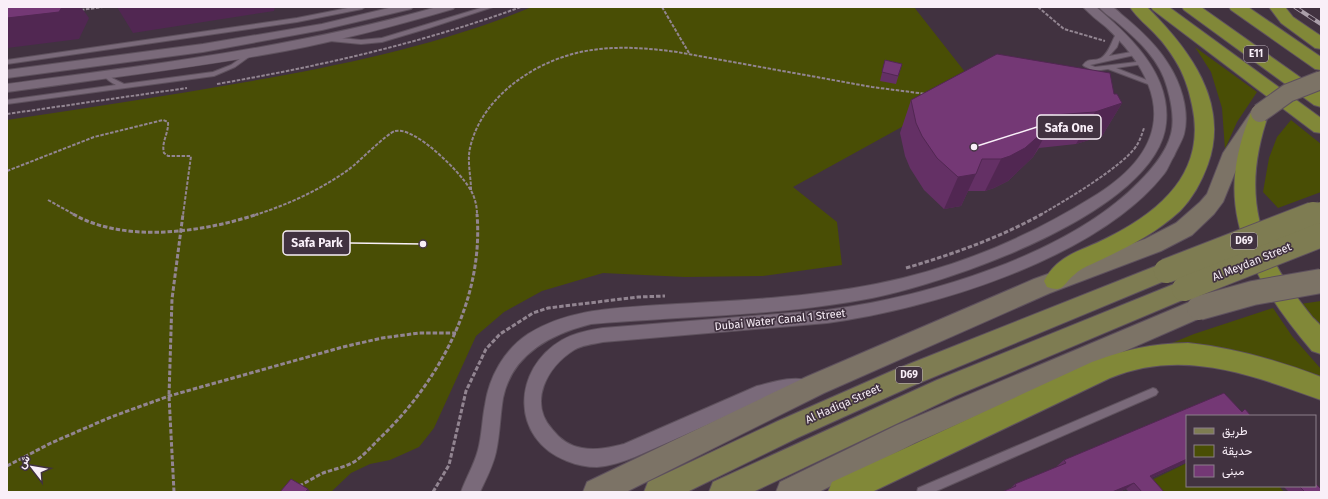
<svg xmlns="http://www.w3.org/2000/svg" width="1328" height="499" font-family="'Fira Sans',Vazirmatn,sans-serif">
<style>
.green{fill:#494e05}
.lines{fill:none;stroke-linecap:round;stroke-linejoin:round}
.lane-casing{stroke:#5e515d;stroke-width:2}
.street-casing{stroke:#5e515d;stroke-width:2}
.secondary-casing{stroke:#5e515d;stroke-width:2}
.primary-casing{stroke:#5e515d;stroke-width:2}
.highway-casing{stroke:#5e515d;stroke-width:2}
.path-far1{stroke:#928591;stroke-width:2;stroke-dasharray:3.5 1.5;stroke-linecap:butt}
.path{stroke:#928591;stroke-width:3;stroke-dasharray:4.5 2;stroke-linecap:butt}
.lane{fill:#7a6a7a;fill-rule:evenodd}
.street{fill:#7a6a7a;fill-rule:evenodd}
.secondary{fill:#7c7366;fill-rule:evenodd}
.primary{fill:#7e7c52;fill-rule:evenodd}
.highway{fill:#818838;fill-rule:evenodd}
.rail-casing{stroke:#ab9faa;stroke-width:4}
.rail{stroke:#413240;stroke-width:2.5;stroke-dasharray:8;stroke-linecap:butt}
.secondary-bridge-far1-casing{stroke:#5e515d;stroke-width:20;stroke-linecap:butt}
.secondary-bridge-casing{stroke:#5e515d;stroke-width:26;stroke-linecap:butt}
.primary-bridge-far1-casing{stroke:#5e515d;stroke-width:20;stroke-linecap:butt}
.primary-bridge-casing{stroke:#5e515d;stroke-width:26;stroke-linecap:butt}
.secondary-bridge-far1{stroke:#7c7366;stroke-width:18}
.secondary-bridge{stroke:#7c7366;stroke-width:24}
.primary-bridge-far1{stroke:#7e7c52;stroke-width:18}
.primary-bridge{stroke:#7e7c52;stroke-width:24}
.wall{fill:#643065}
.shaded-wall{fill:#512752}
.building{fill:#743875;stroke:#512752}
.labels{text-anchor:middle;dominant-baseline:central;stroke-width:3.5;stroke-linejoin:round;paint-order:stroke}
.shield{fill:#413240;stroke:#c2b6c1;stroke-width:1}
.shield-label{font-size:10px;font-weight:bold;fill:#f9eff8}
.street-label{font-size:11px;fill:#f9eff8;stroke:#413240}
.leader{fill:none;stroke:#f9eff8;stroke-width:1.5}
.callout-dot{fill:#f9eff8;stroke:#413240;stroke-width:1.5}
.callout{fill:#413240;stroke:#f9eff8;stroke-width:1.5}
.callout-label{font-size:12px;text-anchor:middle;font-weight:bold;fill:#f9eff8}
</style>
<rect width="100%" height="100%" fill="#413240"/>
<g class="green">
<path d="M 532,7 L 914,7 L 976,86 L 793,187 L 837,222 L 842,265 L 763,276 L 685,277 L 603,273 L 542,291 L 504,312 L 476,336 L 434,428 L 419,447 L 390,460 L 370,464 L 351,473 L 331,492 L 7,492 L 7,120 C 87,108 166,96 246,82 C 343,65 440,45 532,7 Z"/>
<path d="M 1195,47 L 1257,92 L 1237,122 L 1225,149 L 1222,108 L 1211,72 Z"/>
<path d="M 1291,120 L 1321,144 L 1321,192 L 1278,208 L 1263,192 L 1269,158 L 1277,137 Z"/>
<path d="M 1321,301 L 1321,331 L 1300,304 Z"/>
<path d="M 1273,308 L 1292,336 L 1321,369 L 1321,385 L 1155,350 L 1194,334 Z"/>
<path d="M 1187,463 L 1187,486 L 1279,486 L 1284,492 L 1127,492 Z"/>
</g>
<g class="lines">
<g class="lane-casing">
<g id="lane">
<path d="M 353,7 L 365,7 L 362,9 L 297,22 L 7,64 L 7,60 L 297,18 Z"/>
<path d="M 484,7 L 493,7 L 429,28 L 382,42 L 361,44 L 330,41 L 327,39 L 330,37 L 361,40 L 382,38 Z"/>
<path d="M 1119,31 L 1122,33 L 1117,47 L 1109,56 L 1137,51 L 1140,53 L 1139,54 L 1090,65 L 1095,67 L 1145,61 L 1146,62 L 1143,64 L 1116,68 L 1157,84 L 1157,86 L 1153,86 L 1108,69 L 1094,71 L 1084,66 L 1083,65 C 1089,57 1094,62 1101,58 C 1111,52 1113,34 1119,31 Z"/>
<path d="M 251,51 L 254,53 L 253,54 L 235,67 L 214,76 L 7,104 L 7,100 L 116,85 C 110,82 106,79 103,74 L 106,72 L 108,73 L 112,78 L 124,84 L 213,72 L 231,65 Z"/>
<path d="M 1153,388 L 1156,389 L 1158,392 L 1156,395 L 934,492 L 917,492 L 918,488 Z"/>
</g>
</g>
<g class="street-casing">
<g id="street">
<path d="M 393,7 L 413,7 L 411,9 L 322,30 L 203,52 L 7,78 L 7,70 L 203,44 L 322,24 Z"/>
<path d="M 437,7 L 455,7 L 453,9 C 398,25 342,40 285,51 C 193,68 100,79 7,92 L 7,84 C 152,65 296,47 437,7 Z"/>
<path d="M 1083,7 L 1096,7 C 1130,36 1171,74 1166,123 C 1158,212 947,283 872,298 C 780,316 684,316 591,324 C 551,334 512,354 503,398 C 500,416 500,434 496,452 C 493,466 486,479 480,492 L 461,492 C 466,478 474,465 478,450 C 482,435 482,420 485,405 C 489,377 504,350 528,334 C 568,309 614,308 660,305 C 697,303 734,301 771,298 C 806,295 841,291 876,284 C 952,269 1025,239 1091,198 C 1133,173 1169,136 1148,84 C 1139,61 1123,43 1106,27 C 1098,21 1090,14 1083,7 Z"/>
<path d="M 1099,7 C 1103,7 1108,6 1112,7 C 1115,8 1119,12 1121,14 C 1138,28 1155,43 1167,62 C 1180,81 1190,110 1184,134 C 1182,141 1177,149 1174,156 C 1170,162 1168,169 1164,174 C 1097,259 930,309 827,323 L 603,342 C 593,344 582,345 574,350 C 547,367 528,402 552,429 C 560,439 569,446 582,448 C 597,451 611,447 624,444 L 757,386 C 773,382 794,375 810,381 L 813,386 L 810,391 L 804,394 L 779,396 L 760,401 C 730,414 701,428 671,441 C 647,451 623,465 597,467 C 587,467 577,465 567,461 C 510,439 512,369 562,340 C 574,333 589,330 603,328 L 827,310 C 926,297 1068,255 1139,182 C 1152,169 1166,153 1171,134 C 1175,119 1171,101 1167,87 C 1160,60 1138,40 1118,23 C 1112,18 1104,13 1099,7 Z"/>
</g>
</g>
<g class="secondary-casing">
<g id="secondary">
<path d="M 1260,107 L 1267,109 L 1269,113 L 1243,153 L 1223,202 L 1214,214 L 1192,235 L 1161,251 L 1050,293 L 824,393 L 626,492 L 583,492 L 587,482 L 806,377 L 1034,279 L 1145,239 L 1176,223 L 1200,202 L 1207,194 L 1223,153 L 1253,109 Z"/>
<path d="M 1199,298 L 1207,301 L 1211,308 L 1207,315 L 915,443 L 819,492 L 776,492 L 780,482 L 897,425 Z"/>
</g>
</g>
<g class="primary-casing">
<g id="primary">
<path d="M 1166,262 L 1174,265 L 1177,271 L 1174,277 L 912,386 L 797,438 L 687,492 L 644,492 L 648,482 L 778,421 L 894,370 Z"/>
<path d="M 1184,280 L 1192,282 L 1195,289 L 1192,296 L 955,396 L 753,492 L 709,492 L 713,482 L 937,380 Z"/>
</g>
</g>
<g class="highway-casing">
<g id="highway">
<path d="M 1130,7 L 1147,7 C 1189,49 1230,102 1208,164 C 1202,181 1192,199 1180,211 C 1154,235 1124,249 1092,264 C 1085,267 1079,270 1074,275 C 1063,284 1064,293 1047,287 L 1044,281 C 1058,254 1082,251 1107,238 C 1161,211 1207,172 1192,105 C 1189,90 1184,74 1175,60 C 1170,52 1164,43 1157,36 C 1148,26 1137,18 1130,7 Z"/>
<path d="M 1151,7 L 1169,7 L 1321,118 L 1321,133 L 1314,132 L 1153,10 Z"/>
<path d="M 1182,7 L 1201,7 L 1321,92 L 1321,107 L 1314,105 L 1184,10 Z"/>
<path d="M 1229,7 L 1248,7 L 1321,57 L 1321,70 L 1315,69 L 1231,10 Z"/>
<path d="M 1269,7 L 1285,7 L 1293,17 L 1321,36 L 1321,49 L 1315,48 L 1281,23 Z"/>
<path d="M 1260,107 L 1267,109 L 1269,113 C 1246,178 1251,231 1291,289 C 1298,299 1305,308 1313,318 C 1315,320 1320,324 1321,327 C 1323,332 1321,348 1321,354 L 1312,351 C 1271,303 1229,242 1235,175 C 1237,153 1243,133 1251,113 L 1253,109 Z"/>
<path d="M 1188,343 C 1234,348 1277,360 1321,377 L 1321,400 C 1251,375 1183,348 1110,378 L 872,492 L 828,492 L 832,482 L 1092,362 C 1128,349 1149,344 1188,343 Z"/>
</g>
</g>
<g class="path-far1">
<path d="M 662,7 L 689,53"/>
<path d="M 1038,7 L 1064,29 L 1105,41"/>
<path d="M 81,10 L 103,7"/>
<path d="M 217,84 C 321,66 422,43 521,7"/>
<path d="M 7,114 L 187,88"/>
<path d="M 7,171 L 94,137 L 163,120 L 168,122 C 169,133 161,142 164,153 L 168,156 L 191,156 L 183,215"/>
<path d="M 471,190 C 471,176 467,162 470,148 C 482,94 541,57 592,50 C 620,46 648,48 677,52 L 872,87 L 926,94"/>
<path d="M 48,200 L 75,215"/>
<path d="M 255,215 C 287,205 320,190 348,170 C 359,162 386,134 395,131 C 415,126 461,173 470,189 C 475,197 477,206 477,215"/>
<path d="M 1040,215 C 1063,202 1124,166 1137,145 C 1140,140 1142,134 1144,128"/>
</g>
<g class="path">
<path d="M 73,214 C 125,244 204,232 258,214"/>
<path d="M 906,268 C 953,254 999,238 1042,214"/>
<path d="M 7,466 L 51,443 L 111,417 L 169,396 L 343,347 L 382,338 L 419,333 L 456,333"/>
<path d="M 299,486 C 307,482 315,477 323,473 C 334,469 347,467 357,460 C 365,454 372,446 379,439 C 439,382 484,299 477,214"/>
<path d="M 174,492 L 169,396 L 172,299 L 183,214"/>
<path d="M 433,492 L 449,465 L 466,391 L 486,349 L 500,334 L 533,313 L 548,308 L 638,297 L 665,296"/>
</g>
<use href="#lane" class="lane"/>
<use href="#street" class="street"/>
<use href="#secondary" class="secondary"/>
<use href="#primary" class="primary"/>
<use href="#highway" class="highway"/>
<g class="rail-casing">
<path id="rail" d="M 1295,7 L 1321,24"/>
</g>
<use href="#rail" class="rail"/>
<g class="secondary-bridge-far1-casing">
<path id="secondary-bridge-far1" d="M 1260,113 L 1288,93 L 1321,80"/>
</g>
<g class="secondary-bridge-casing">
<path id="secondary-bridge" d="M 1199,308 L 1253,293 L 1321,281"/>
</g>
<g class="primary-bridge-far1-casing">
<path id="primary-bridge-far1" d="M 1310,215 L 1321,211"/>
</g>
<g class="primary-bridge-casing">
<g id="primary-bridge">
<path d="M 1166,271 L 1313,214"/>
<path d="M 1184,289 L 1321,235"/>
</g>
</g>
<use href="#secondary-bridge-far1" class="secondary-bridge-far1"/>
<use href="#secondary-bridge" class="secondary-bridge"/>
<use href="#primary-bridge-far1" class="primary-bridge-far1"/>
<use href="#primary-bridge" class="primary-bridge"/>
</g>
<g class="wall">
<path d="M 885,60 L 902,64 L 896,84 L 880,81 Z"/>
<path d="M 1114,94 L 1122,103 L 1102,136 L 1076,144 L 1039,148 L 1033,157 L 1008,181 L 994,188 L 985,191 L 968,191 L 961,206 L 944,209 L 924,190 L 910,168 L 905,156 L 900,133 L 911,100 Z"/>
<path d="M 1224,393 L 1241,412 L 1245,409 L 1251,416 L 1187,416 L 1187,462 L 1151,478 L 1164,492 L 1129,492 L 1126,489 L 1119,492 L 1002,492 L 1011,488 L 1015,484 L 1058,467 L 1057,466 L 1064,460 Z"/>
<path d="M 1283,486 L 1315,486 L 1321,492 L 1289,492 Z"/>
</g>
<g class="shaded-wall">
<path d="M 62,7 L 81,7 L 89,18 L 79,39 L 7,48 L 7,18 Z"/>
<path d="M 117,7 L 275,7 L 274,11 L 133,33 Z"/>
<path d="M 1122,103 L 1102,136 L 1076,144 L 1095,112 Z"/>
<path d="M 1051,125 L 1033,157 L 1008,181 L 994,188 L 985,191 L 1001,159 Z"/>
<path d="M 976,174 L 961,206 L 944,209 L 958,177 Z"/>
<path d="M 1187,459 L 1187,462 L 1142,482 L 1150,476 Z"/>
<path d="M 1134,483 L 1126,489 L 1119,492 L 1112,492 Z"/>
<path d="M 308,489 L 311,492 L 305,492 Z"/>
</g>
<g class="building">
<path d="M 7,7 L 62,7 L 59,12 L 7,18 Z"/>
<path d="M 997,54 L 1110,73 L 1114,94 L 1117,94 L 1122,103 L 1095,112 L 1053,115 L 1051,125 L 1025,148 L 1010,156 L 1001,159 L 982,159 L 976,174 L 958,177 L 937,158 L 922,136 L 916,123 L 911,100 Z"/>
<path d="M 885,60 L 902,64 L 898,76 L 882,72 Z"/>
<path d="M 1224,393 L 1242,412 L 1245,409 L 1251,416 L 1187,416 L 1187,459 L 1150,476 L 1164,492 L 1142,492 L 1134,483 L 1112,492 L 1002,492 L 1016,486 L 1015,484 L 1066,463 L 1064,460 Z"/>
<path d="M 291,479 L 308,489 L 305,492 L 280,492 Z"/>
<path d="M 1315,483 L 1321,489 L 1321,492 L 1305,492 L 1299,486 L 1315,486 Z"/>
</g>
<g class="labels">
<g class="shield">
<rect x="1244" y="46" width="24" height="16" rx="3"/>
<rect x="1231" y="233" width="26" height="16" rx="3"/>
<rect x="896" y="367" width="26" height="16" rx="3"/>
</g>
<g class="shield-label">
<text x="1256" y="54">E11</text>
<text x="1244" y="241">D69</text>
<text x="909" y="375">D69</text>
</g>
<g class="street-label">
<text transform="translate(1252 262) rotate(-22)">Al Meydan Street</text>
<text transform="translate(780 320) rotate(-6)">Dubai Water Canal 1 Street</text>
<text transform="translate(843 404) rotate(-24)">Al Hadiqa Street</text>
</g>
</g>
<path class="leader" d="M974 147L1037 127M423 244L350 243"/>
<g class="callout-dot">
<circle cx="974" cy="147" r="4"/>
<circle cx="423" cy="244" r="4"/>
</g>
<g class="callout">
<rect x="1037" y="115" width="64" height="24" rx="4"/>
<rect x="283" y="231" width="67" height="24" rx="4"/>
</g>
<g class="callout-label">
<text x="1069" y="132">Safa One</text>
<text x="317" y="247">Safa Park</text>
</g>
<rect width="1328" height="499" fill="none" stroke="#f9eff8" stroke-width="16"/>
<rect x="1186" y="415" width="130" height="72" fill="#413240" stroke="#8b7e8a"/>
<rect x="1194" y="428" width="20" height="6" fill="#7e7c52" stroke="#8b7e8a"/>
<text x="1222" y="435" font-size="12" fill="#f9eff8">طريق</text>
<rect x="1194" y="445" width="20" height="12" fill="#494e05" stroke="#8b7e8a"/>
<text x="1222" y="455" font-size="12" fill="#f9eff8">حديقة</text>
<rect x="1194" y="465" width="20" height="12" fill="#743875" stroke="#8b7e8a"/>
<text x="1222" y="475" font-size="12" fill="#f9eff8">مبنى</text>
<g transform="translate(32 467) rotate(301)" stroke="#413240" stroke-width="3" paint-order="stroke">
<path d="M0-3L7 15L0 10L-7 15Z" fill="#f9eff8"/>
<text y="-6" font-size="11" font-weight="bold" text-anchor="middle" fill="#f9eff8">ش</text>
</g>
</svg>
